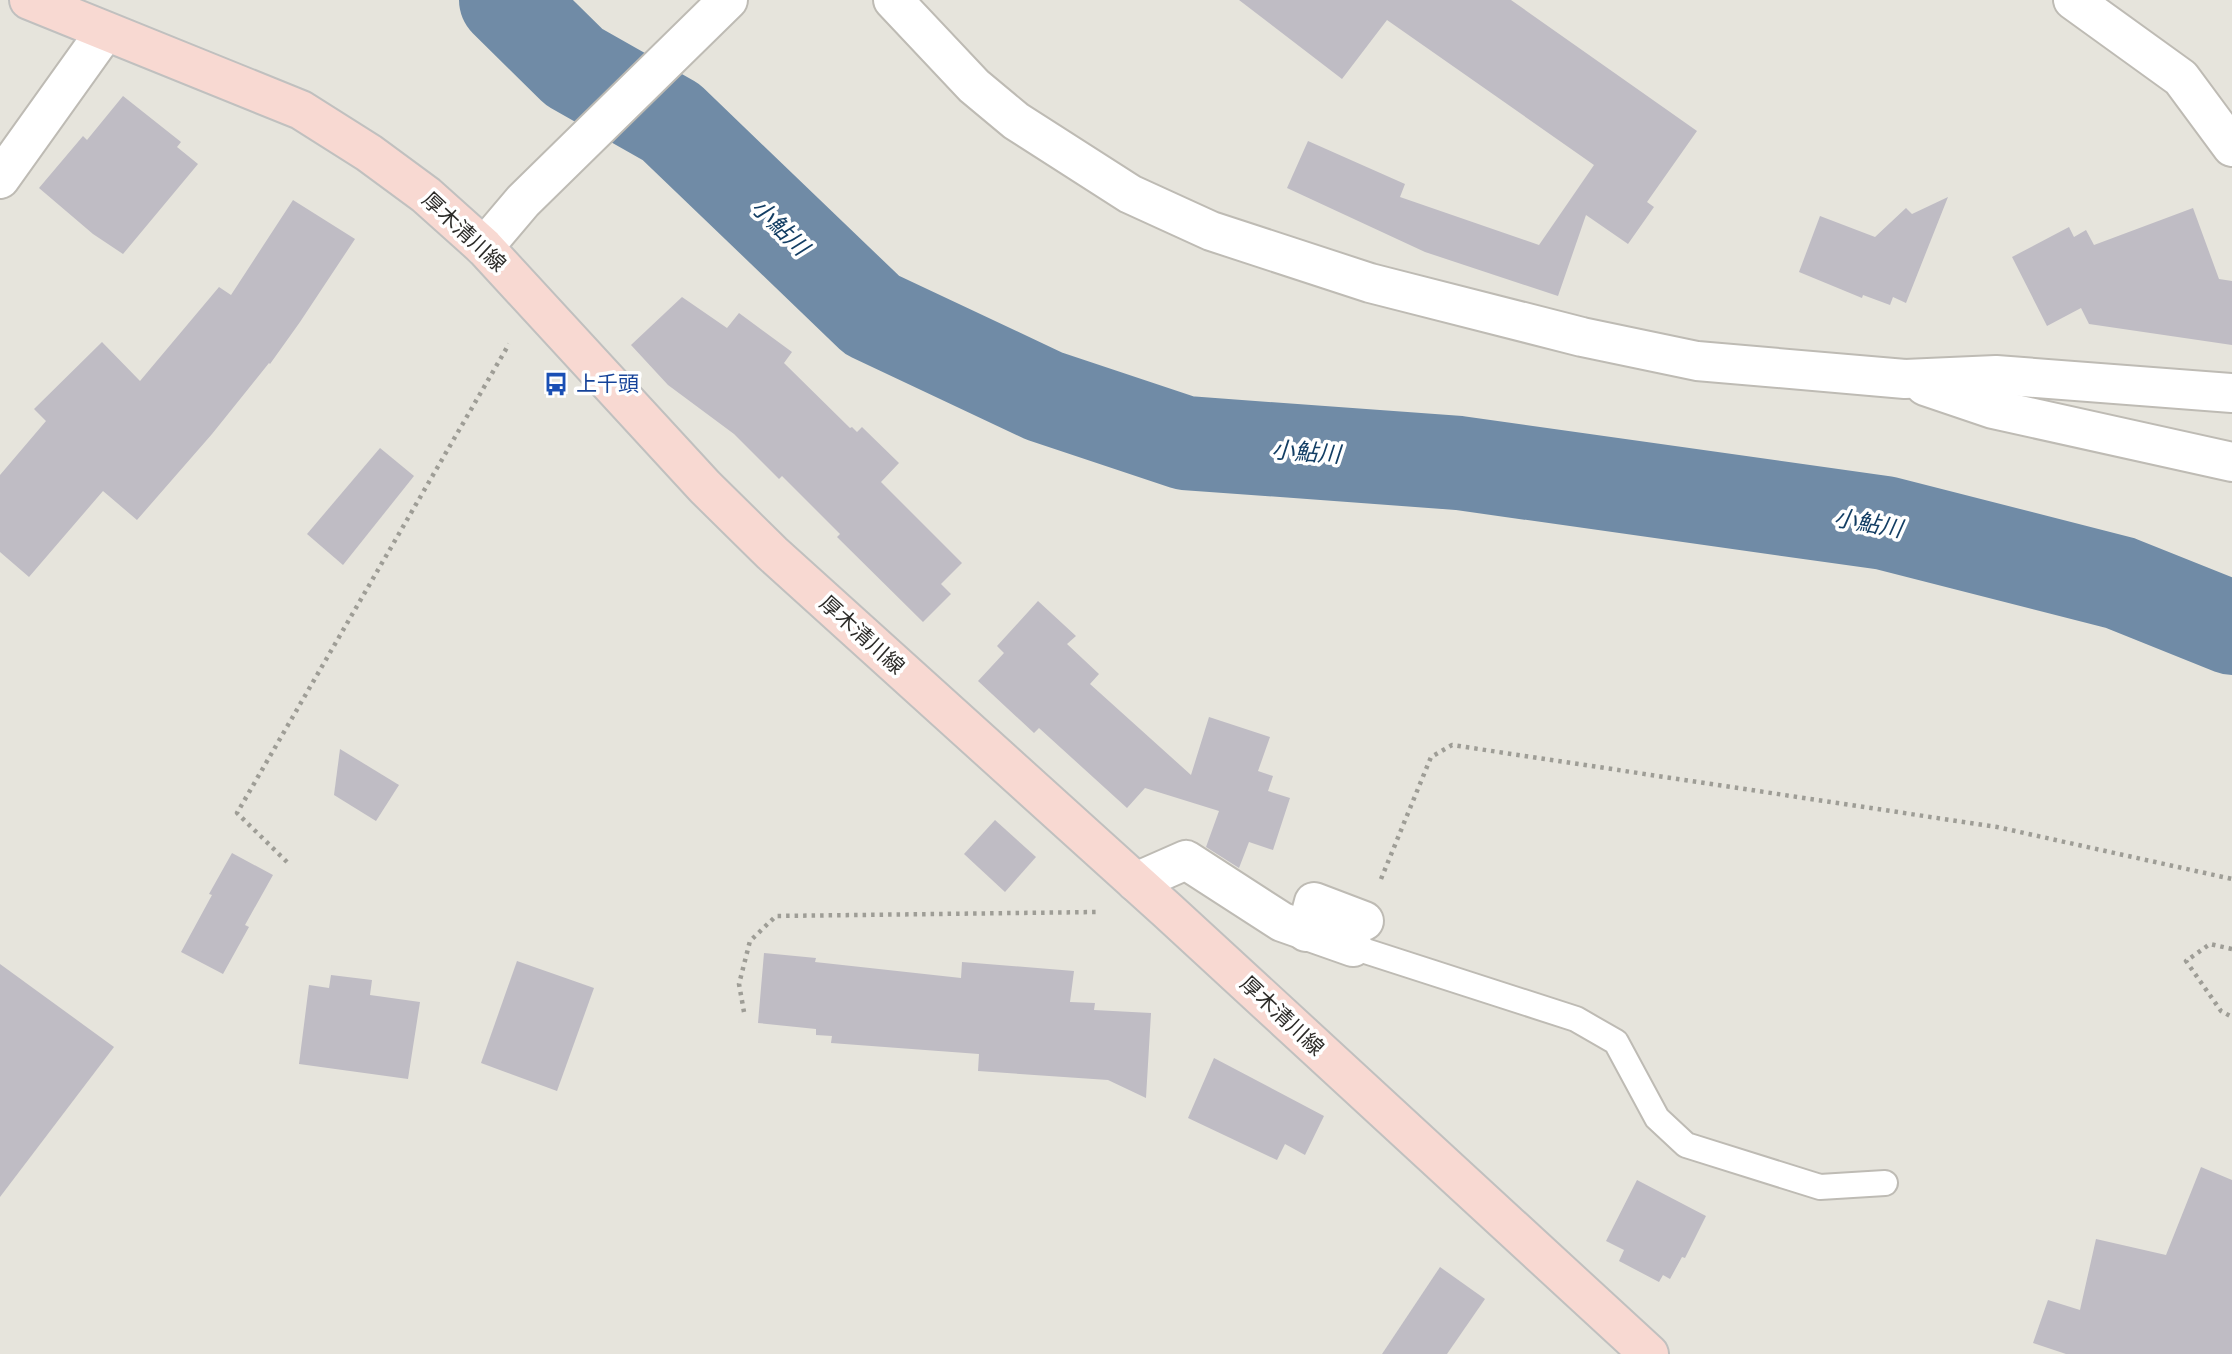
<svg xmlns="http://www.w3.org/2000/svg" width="2232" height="1354" font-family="Bitter,'Noto Sans JP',serif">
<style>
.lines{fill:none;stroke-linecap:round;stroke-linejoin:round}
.river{stroke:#708ba6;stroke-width:94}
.building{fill:#bfbcc4}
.service-casing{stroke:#bebbb4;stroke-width:28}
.minor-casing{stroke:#bebbb4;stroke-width:42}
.primary-casing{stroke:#c0c0bf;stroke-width:42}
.path{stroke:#9e9d96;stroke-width:4.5;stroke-dasharray:3.5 5;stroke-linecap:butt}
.service{stroke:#fff;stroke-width:24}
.minor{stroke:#fff;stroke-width:38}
.primary{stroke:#f8d9d2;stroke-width:38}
.labels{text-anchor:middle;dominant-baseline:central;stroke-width:7;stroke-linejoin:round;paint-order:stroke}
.street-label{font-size:21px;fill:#2d2c29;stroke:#fff}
.transit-label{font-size:21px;fill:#164399;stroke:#fff;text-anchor:start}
.water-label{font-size:23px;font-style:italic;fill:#133e64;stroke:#fff}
</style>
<rect width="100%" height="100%" fill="#e6e4dc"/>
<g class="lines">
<path class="river" d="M 506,0 L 574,67 L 671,122 L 872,315 L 1044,396 L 1185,443 L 1459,463 L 1885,523 L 2120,583 L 2232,628"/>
</g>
<g class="building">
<path d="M 1239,0 L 1511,0 L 1697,131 L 1647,202 L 1654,207 L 1628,244 L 1586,215 L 1558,296 L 1425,252 L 1287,188 L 1308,141 L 1405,184 L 1400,197 L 1539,245 L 1594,165 L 1387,20 L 1342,79 Z"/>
<path d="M 123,96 L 181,142 L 177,147 L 198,164 L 123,254 L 93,234 L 39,188 L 83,136 L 87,140 Z"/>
<path d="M 1948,197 L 1906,303 L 1893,297 L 1890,305 L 1863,295 L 1862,298 L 1799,272 L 1820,216 L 1875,237 L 1906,208 L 1912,214 Z"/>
<path d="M 293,200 L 355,239 L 300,322 L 270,364 L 269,363 L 212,434 L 137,520 L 103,491 L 29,577 L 0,552 L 0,475 L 46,421 L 34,409 L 102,342 L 140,381 L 219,287 L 231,295 Z"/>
<path d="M 2193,208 L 2219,279 L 2232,281 L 2232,345 L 2089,324 L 2081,308 L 2047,326 L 2012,257 L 2069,227 L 2074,237 L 2086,230 L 2094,245 Z"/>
<path d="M 682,297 L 727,328 L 739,313 L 792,352 L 784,363 L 850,428 L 852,427 L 857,432 L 862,427 L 899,463 L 881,482 L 962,563 L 941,584 L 951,594 L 923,622 L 837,537 L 840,534 L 782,476 L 779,479 L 734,434 L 668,385 L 631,345 Z"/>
<path d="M 380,448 L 414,476 L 343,565 L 307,534 Z"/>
<path d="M 1038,601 L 1076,636 L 1067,644 L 1099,674 L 1090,684 L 1191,775 L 1209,717 L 1270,737 L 1258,771 L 1273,776 L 1268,791 L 1290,798 L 1273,850 L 1249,842 L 1239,868 L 1206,847 L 1219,811 L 1145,788 L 1127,808 L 1039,728 L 1034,733 L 978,681 L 1004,653 L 997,646 Z"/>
<path d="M 340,749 L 399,785 L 376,821 L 334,795 Z"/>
<path d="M 995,820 L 1036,857 L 1005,892 L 964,854 Z"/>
<path d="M 232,853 L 273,875 L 245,925 L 249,927 L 223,974 L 181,952 L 212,895 L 209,894 Z"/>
<path d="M 764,953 L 816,958 L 815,962 L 961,978 L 962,962 L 1074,971 L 1070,1002 L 1095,1003 L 1094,1010 L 1151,1013 L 1146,1098 L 1108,1080 L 978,1071 L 979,1054 L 831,1043 L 832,1036 L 816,1035 L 816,1029 L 758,1023 Z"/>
<path d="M 517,961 L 594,988 L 557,1091 L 481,1063 Z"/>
<path d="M 0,964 L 114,1047 L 0,1197 Z"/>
<path d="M 331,975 L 372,980 L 370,995 L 420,1002 L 408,1079 L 299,1064 L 309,985 L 329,988 Z"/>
<path d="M 1214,1058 L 1324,1116 L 1305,1155 L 1285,1144 L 1277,1160 L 1188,1118 Z"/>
<path d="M 2201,1167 L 2232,1180 L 2232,1354 L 2066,1354 L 2033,1343 L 2048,1300 L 2080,1310 L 2096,1239 L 2166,1255 Z"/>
<path d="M 1637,1180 L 1706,1216 L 1685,1258 L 1682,1257 L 1670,1279 L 1663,1275 L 1659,1282 L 1619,1261 L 1624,1250 L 1606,1241 Z"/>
<path d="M 1440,1267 L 1485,1299 L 1447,1354 L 1382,1354 Z"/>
</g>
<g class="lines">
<g class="service-casing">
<path id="service" d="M 1353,947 L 1576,1019 L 1616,1042 L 1657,1118 L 1686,1145 L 1820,1187 L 1885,1183"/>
</g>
<g class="minor-casing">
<g id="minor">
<path d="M 893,0 L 974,86 L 1016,121 L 1130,194 L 1211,231 L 1370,283 L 1582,337 L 1697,361 L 1905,379 L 1996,375 L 2232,393"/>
<path d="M 2073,0 L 2181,78 L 2232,147"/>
<path d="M 0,179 L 105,32"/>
<path d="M 484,247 L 523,201 L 728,0"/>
<path d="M 1925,386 L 1993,409 L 2232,462"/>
<path d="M 1136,882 L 1186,860 L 1282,922 L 1353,947"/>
<path d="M 1306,932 L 1314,902 L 1364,921"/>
</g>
</g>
<g class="primary-casing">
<path id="primary" d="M 29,0 L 301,110 L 369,153 L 426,195 L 484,247 L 705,487 L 772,553 L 1168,911 L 1649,1354"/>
</g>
<g class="path">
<path d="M 287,862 L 237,813 L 509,344"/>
<path d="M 1381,879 L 1431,757 L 1452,745 L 1997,827 L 2232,879"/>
<path d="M 2232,949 L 2210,944 L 2186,961 L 2221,1011 L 2232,1017"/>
<path d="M 744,1012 L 739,984 L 750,941 L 776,916 L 1097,912"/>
</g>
<use href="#service" class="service"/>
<use href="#minor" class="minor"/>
<use href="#primary" class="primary"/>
</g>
<defs>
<g id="bus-bare" transform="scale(1.89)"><path d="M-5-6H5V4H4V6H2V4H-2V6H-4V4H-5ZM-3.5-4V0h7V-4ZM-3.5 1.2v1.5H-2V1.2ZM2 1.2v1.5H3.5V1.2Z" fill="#1a4fb4" stroke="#fff" stroke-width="2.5" paint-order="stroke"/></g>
</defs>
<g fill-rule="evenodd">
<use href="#bus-bare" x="556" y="384"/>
</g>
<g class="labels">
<g class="street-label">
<text transform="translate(464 232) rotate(43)">厚木清川線</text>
<text transform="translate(862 635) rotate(42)">厚木清川線</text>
<text transform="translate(1282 1016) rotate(43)">厚木清川線</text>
</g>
<g class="transit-label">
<text x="576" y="384">上千頭</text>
</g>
<g class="water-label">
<text transform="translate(780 227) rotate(44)">小鮎川</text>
<text transform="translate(1306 452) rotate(4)">小鮎川</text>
<text transform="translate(1868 523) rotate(10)">小鮎川</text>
</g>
</g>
</svg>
